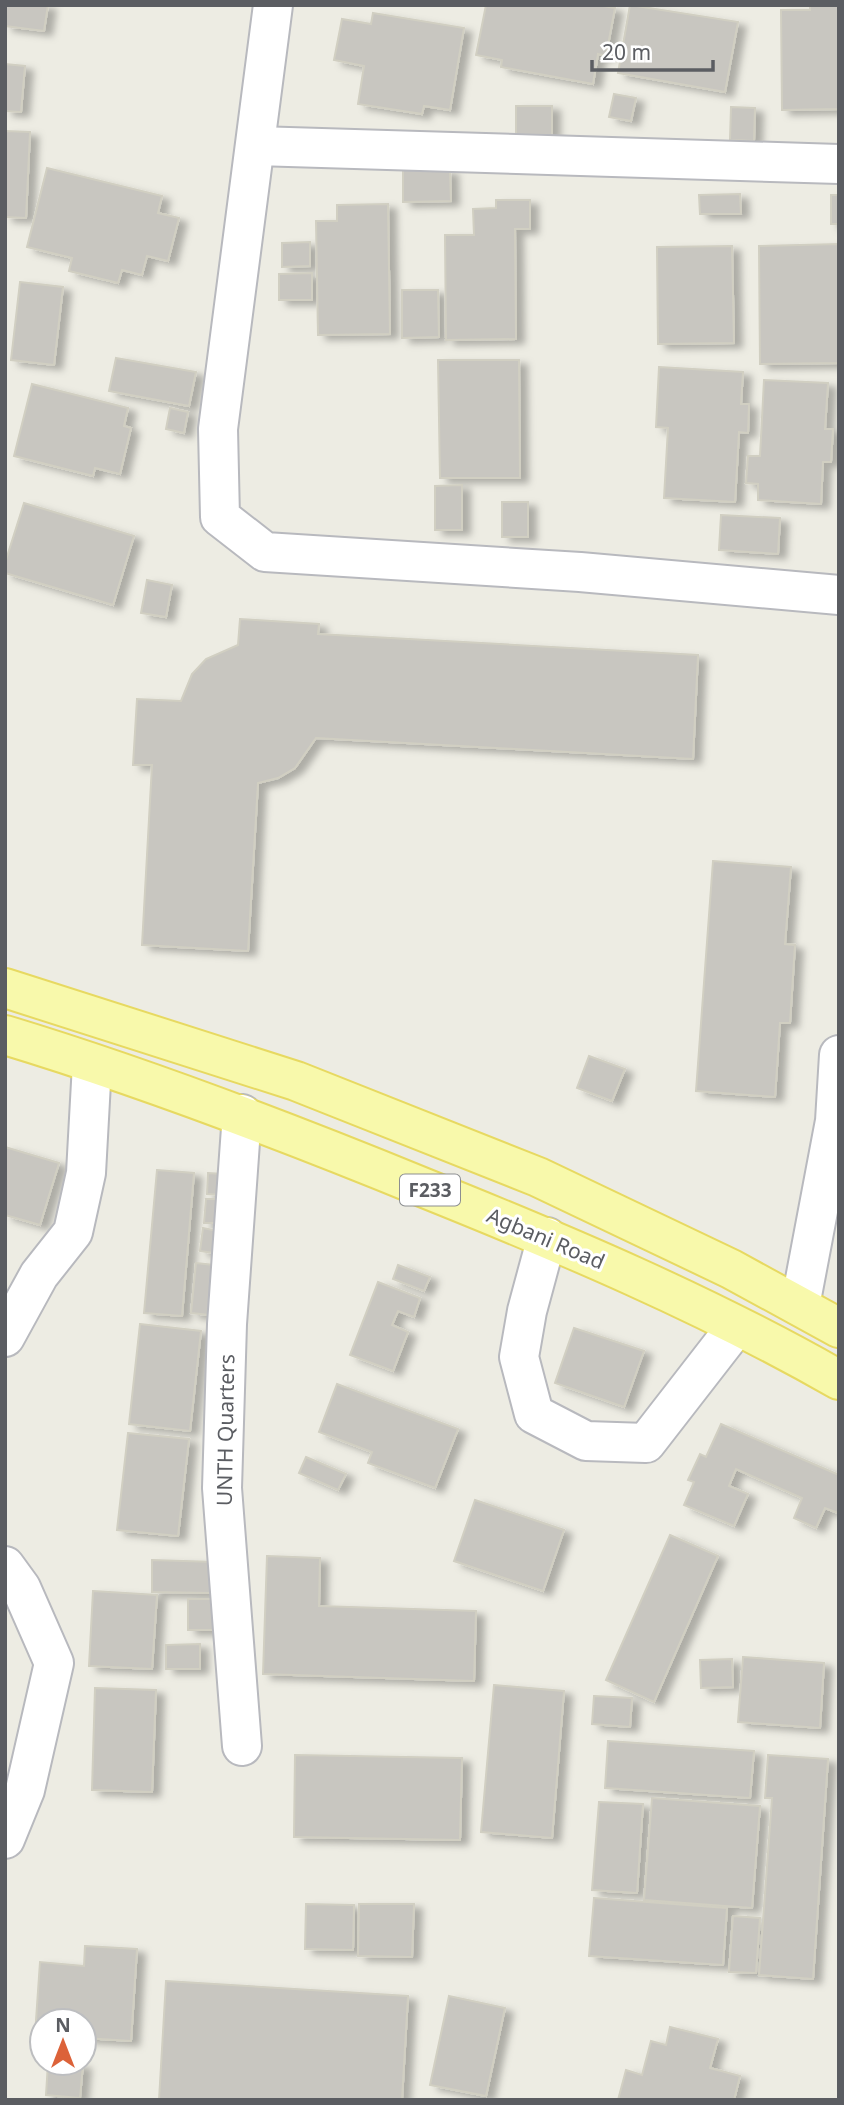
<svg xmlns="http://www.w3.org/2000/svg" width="844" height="2105" font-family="'Noto Sans',sans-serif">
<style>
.building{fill:#c8c6c0;stroke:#d1cfc2;stroke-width:2;filter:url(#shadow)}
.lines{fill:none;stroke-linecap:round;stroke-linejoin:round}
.minor-casing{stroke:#b8b9be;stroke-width:42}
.major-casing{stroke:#e7d961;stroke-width:42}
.minor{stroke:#fff;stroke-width:38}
.major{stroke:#f8f9ab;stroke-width:38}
.labels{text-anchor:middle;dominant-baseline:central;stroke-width:6;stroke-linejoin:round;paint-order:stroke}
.shield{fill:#fff;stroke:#8c8e91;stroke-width:2}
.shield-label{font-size:19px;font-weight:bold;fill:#5b5d62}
.street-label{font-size:21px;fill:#5b5d62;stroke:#fff}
</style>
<defs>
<filter id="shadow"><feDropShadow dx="8" dy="4.5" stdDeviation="3.5" flood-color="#0004"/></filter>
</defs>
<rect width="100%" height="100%" fill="#edece3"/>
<g class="building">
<path d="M 5,5 L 48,5 L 44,31 L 5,26 Z"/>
<path d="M 486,5 L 597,5 L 615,8 L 606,56 L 598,54 L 593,84 L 501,67 L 502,60 L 476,55 Z"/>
<path d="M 630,5 L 738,22 L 725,92 L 618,73 Z"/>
<path d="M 810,5 L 839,5 L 839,109 L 782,110 L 781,10 L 810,10 Z"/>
<path d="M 373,13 L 464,28 L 450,110 L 424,106 L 422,114 L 358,104 L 364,66 L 334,60 L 342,19 L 371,24 Z"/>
<path d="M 5,64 L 25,66 L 21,112 L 5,111 Z"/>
<path d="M 614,94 L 636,98 L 631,121 L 609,117 Z"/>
<path d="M 516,106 L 552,106 L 552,135 L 516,134 Z"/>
<path d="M 731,107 L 755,108 L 754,141 L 730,140 Z"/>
<path d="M 5,131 L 30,132 L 26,218 L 5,217 Z"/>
<path d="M 47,168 L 162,196 L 158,213 L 179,218 L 168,261 L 147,256 L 142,275 L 122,270 L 118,283 L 69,271 L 72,258 L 27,247 Z"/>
<path d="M 403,170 L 450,170 L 451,201 L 403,202 Z"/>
<path d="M 740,194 L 741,214 L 700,214 L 699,195 Z"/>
<rect x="831" y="195" width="8" height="29"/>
<path d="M 496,200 L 530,200 L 530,229 L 515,229 L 516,339 L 446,340 L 445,235 L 474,235 L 473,209 L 496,208 Z"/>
<path d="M 388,204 L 390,334 L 318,335 L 316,221 L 337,221 L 337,205 Z"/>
<path d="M 310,242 L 310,266 L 282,267 L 282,243 Z"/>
<path d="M 839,244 L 839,363 L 760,364 L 759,246 Z"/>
<path d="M 732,246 L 734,343 L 658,344 L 657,247 Z"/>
<path d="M 312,273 L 312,300 L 279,300 L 279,274 Z"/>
<path d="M 20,282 L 63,287 L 54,365 L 11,360 Z"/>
<path d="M 402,290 L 438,290 L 439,337 L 402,338 Z"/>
<path d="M 116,358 L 196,372 L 189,406 L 109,391 Z"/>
<path d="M 438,360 L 519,360 L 520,478 L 440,478 Z"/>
<path d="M 659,367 L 743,372 L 741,404 L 749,404 L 748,433 L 739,432 L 735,502 L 664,498 L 668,428 L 656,427 Z"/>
<path d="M 764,380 L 828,383 L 825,429 L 833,429 L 831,462 L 823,462 L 821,504 L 758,500 L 758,484 L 746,483 L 748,456 L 760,456 Z"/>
<path d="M 32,384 L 128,408 L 124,426 L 131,428 L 120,474 L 95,468 L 93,476 L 14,456 Z"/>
<path d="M 170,408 L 188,412 L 184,433 L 166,429 Z"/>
<path d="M 462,485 L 462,530 L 435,530 L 435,486 Z"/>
<rect x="502" y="502" width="26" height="35"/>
<path d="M 24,503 L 134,536 L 113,605 L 5,573 L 5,563 Z"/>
<path d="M 721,515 L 780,518 L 778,554 L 719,550 Z"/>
<path d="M 147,580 L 172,585 L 166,617 L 141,613 Z"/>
<path d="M 240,619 L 319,624 L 318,634 L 698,655 L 693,759 L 316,738 L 295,768 L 278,778 L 258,783 L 248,951 L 142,945 L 152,765 L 133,765 L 137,699 L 181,701 L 192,674 L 206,659 L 238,645 Z"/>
<path d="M 713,861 L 791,867 L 785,944 L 795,945 L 790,1023 L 780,1023 L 775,1097 L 696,1091 Z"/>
<path d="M 589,1056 L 625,1069 L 612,1101 L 577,1088 Z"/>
<path d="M 5,1147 L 59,1163 L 40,1225 L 5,1215 Z"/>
<path d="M 157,1170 L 194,1173 L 182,1316 L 144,1313 Z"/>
<path d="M 208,1173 L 223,1174 L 222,1195 L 207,1194 Z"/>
<path d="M 206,1199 L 220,1199 L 218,1223 L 204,1223 Z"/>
<path d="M 203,1228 L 218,1231 L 214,1253 L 200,1251 Z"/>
<path d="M 196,1263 L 214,1265 L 209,1315 L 191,1313 Z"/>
<path d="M 398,1265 L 430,1277 L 424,1291 L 393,1279 Z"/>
<path d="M 378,1282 L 420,1298 L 414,1317 L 398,1311 L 392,1325 L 408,1332 L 393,1371 L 350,1355 Z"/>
<path d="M 140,1324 L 201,1331 L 190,1431 L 129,1424 Z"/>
<path d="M 574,1328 L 644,1351 L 624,1407 L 555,1383 Z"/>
<path d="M 337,1384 L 458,1429 L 435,1488 L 368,1463 L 372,1452 L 319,1432 Z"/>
<path d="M 721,1424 L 839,1475 L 838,1513 L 825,1508 L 816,1528 L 794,1518 L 802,1498 L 736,1469 L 729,1486 L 748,1494 L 734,1526 L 684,1505 L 694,1482 L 688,1480 L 700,1454 L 706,1457 Z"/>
<path d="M 128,1433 L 189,1439 L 178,1536 L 117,1530 Z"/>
<path d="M 306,1457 L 346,1474 L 338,1490 L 299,1473 Z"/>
<path d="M 475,1500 L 564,1530 L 543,1591 L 454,1561 Z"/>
<path d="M 670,1535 L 718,1556 L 654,1702 L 606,1680 Z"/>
<path d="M 267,1556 L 320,1558 L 319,1606 L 476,1611 L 474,1681 L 263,1674 Z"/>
<path d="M 152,1560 L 215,1562 L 214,1593 L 152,1592 Z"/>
<path d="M 93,1591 L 157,1595 L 152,1669 L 89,1666 Z"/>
<rect x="188" y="1599" width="28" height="31"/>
<path d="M 200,1644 L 200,1669 L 166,1669 L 166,1645 Z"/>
<path d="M 743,1657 L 824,1663 L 820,1728 L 738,1722 Z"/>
<path d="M 732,1659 L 733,1687 L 701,1688 L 700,1660 Z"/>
<path d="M 494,1685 L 564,1691 L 552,1838 L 481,1832 Z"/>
<path d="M 95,1688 L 156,1690 L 152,1792 L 92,1790 Z"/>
<path d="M 594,1696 L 632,1698 L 630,1727 L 592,1724 Z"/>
<path d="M 608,1741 L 754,1751 L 750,1798 L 605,1788 Z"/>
<path d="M 295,1755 L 462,1758 L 460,1840 L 294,1837 Z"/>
<path d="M 768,1755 L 828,1759 L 813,1979 L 759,1975 L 772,1798 L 765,1798 Z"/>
<path d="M 652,1798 L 760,1806 L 752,1908 L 644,1900 Z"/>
<path d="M 599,1802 L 643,1804 L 637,1893 L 592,1890 Z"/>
<path d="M 594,1898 L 727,1908 L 723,1965 L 589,1956 Z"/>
<path d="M 306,1904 L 354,1905 L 353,1950 L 305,1949 Z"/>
<path d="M 359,1904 L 414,1904 L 412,1957 L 358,1956 Z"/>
<path d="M 733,1916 L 760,1918 L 756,1973 L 729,1972 Z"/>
<path d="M 85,1946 L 137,1949 L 131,2041 L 84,2038 L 84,2021 L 42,2021 L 42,2035 L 35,2035 L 40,1962 L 84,1966 Z"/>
<path d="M 166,1981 L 408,1996 L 402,2100 L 159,2100 Z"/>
<path d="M 449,1996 L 505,2008 L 486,2096 L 430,2085 Z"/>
<path d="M 670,2027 L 718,2039 L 710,2068 L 740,2076 L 734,2100 L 618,2100 L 626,2070 L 642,2075 L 651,2041 L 666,2045 Z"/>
<path d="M 48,2063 L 83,2064 L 80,2098 L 46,2095 Z"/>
</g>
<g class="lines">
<g class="minor-casing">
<g id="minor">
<path d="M 273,5 L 218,429 L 220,517 L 265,552 L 580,572 L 839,595"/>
<path d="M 256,146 L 839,164"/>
<path d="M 547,1237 L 527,1311 L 519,1357 L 534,1414 L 586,1441 L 646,1443 L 736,1327"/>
<path d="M 800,1306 L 835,1121 L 839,1055"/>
<path d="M 5,1337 L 39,1275 L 73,1232 L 86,1173 L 92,1064"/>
<path d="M 5,1566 L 21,1588 L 54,1663 L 25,1790 L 5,1839"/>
<path d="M 242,1746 L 222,1488 L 227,1324 L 242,1114"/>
</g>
</g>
<g class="major-casing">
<g id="major">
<path d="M 5,988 L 296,1081 L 538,1177 L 731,1269 L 839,1328"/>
<path d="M 5,1035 C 147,1078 285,1131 422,1187 C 564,1244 706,1304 839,1380"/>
</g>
</g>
<use href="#minor" class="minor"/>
<use href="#major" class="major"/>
</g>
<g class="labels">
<rect class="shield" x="400" y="1174.5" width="60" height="31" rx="5"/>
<g class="shield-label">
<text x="430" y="1190">F233</text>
</g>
<g class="street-label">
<text transform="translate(546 1238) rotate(23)">Agbani Road</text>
<text transform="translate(225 1430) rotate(-89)">UNTH Quarters</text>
</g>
</g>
<rect width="844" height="2105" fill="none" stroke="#5b5d62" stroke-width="14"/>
<g transform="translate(63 2042)"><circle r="33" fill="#ffffff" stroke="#bdbec0" stroke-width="2"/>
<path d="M0-5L12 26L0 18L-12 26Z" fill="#dc6239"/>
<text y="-10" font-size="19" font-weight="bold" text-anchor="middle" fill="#5b5d62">N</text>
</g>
<path d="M592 60v10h121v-10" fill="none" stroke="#5b5d62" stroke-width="3.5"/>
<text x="602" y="60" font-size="21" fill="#5b5d62" stroke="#ffffff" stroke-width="5" paint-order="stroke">20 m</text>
</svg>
